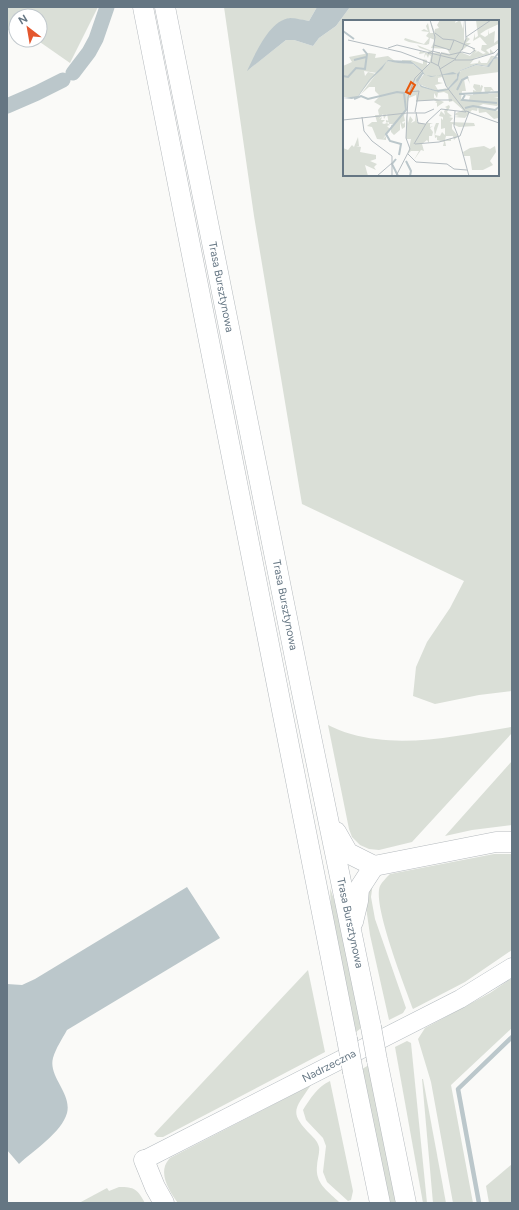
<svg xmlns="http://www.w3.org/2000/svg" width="519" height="1210" font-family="Figtree,sans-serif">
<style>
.green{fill:#dadfd7;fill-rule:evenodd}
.water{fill:#bbc7cb}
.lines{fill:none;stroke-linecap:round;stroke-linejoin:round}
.stream{stroke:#bbc7cb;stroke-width:4.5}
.canal{stroke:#bbc7cb;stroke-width:15}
.secondary-casing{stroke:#b3babf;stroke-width:19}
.primary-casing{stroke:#b5babe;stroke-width:21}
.secondary{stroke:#fff;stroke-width:18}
.primary{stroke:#fff;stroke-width:20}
.primary-bridge-casing{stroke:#b5babe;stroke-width:21;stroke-linecap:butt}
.primary-bridge{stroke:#fff;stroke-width:20}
.labels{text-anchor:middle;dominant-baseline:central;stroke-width:4;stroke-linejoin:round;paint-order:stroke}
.street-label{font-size:11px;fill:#657683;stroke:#fff}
.inset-river{fill:none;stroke:#bbc7cb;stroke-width:2}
.inset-road{fill:none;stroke:#b5bdc2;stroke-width:1}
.view{fill:#e8590c;fill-opacity:0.15;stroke:#e8590c;stroke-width:2}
.inset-edge{fill:none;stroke:#657683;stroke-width:2}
</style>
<rect width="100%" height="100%" fill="#fafaf8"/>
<g class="green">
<path d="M 7,7 L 98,7 L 70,63 L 37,40 L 40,40 L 40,16 L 16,16 L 16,31 L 7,30 Z"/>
<path d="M 224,7 L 317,7 L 309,21 L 289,18 L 248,70 L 286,40 L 294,40 L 313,46 L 319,38 L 336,26 L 350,7 L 512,7 L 512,691 L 479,695 L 435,704 L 413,696 L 416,667 L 427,642 L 450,608 L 464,581 L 302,504 L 254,216 ZM 344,21 L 498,21 L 498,175 L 344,175 Z"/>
<path d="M 328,725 C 335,728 343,732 351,734 C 403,749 459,735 511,727 L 512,733 L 412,842 L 379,850 L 369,849 L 360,845 L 352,837 L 349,829 Z"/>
<path d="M 512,761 L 512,825 L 472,830 L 445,836 Z"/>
<path d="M 494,854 L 512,854 L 512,950 L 465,982 L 413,1009 C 405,987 372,904 380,886 C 382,882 387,877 390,874 Z"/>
<path d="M 373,882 L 371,897 L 375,919 L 406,1008 L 403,1013 L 389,1020 L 370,935 L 366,907 L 370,886 Z"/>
<path d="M 330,888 L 337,908 L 361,1028 L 355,1033 L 331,909 Z"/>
<path d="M 308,970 L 325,1052 L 163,1137 L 157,1137 L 154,1134 Z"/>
<path d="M 512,978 L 512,1028 L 451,1085 L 473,1203 L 453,1203 L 431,1082 L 418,1039 L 425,1028 L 490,993 Z"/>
<path d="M 407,1041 L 411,1043 L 427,1203 L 423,1203 L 395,1047 Z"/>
<path d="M 369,1065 L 397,1203 L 389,1203 L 362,1069 Z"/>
<path d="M 422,1079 L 423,1079 L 446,1203 L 433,1203 Z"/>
<path d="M 330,1081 L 353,1191 L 351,1200 L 348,1201 L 327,1182 L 323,1172 L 326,1146 L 323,1138 L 306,1120 L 303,1110 C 310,1099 317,1087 330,1081 Z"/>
<path d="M 311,1085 C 295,1109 288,1112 311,1135 C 314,1138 318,1142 319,1147 C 320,1153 317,1160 317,1166 C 315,1184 328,1191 340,1203 L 178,1203 C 171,1194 161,1178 165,1166 C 166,1163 168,1160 170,1158 Z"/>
<path d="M 512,1164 L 512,1203 L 489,1203 L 486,1186 Z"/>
<path d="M 119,1187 C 135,1187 137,1189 145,1203 L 79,1203 L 107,1188 L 109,1191 Z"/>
</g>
<g class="water">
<path d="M 317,7 L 350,7 L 336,26 L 319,38 L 313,46 L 294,40 L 286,40 L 247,71 C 255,55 269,20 290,18 C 296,18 303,20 309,21 Z"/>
<path d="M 187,887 L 220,938 L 67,1030 C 62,1039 56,1048 53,1058 C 48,1077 72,1093 67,1113 C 62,1132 33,1151 19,1164 L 7,1150 L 7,984 L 22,985 L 35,979 Z"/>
</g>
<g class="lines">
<path class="stream" d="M 479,1203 L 458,1089 L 512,1037"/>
<g class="canal">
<path d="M 73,73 L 89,52 L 96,39 L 107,7"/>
<path d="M 7,106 L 37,93 L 63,80"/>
</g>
<g class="secondary-casing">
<path id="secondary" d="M 144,1160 L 460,999 L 512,967"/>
</g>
<g class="primary-casing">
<g id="primary">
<path d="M 143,7 L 347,1039"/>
<path d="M 165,7 L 301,688 L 371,1027"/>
<path d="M 336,832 L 348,853 L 374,866 L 496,842 L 512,842"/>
<path d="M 353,922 L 358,901 L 359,889 L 374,866"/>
<path d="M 377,1060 L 406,1203"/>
<path d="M 353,1072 L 380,1203"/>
<path d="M 144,1160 L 155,1187 L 164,1203"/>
</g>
</g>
<use href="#secondary" class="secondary"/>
<use href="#primary" class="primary"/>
<g class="primary-bridge-casing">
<g id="primary-bridge">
<path d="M 371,1027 L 377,1060"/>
<path d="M 347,1039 L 353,1072"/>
</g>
</g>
<use href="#primary-bridge" class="primary-bridge"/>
</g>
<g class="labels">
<g class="street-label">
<text transform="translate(221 287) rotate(79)">Trasa Bursztynowa</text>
<text transform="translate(285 605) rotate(79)">Trasa Bursztynowa</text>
<text transform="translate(350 923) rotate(78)">Trasa Bursztynowa</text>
<text transform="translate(329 1066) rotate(-27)">Nadrzeczna</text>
</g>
</g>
<g transform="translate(343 20)">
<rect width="156" height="156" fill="#fafaf8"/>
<path d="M 87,0 L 92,12 L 92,9 L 96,8 L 94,5 L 97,0 L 113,0 L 112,3 L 117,0 L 120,9 L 121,0 L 121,21 L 124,17 L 127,19 L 123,23 L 128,23 L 117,32 L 127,36 L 131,31 L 128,27 L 134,31 L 131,34 L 135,31 L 140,34 L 143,33 L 138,30 L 139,25 L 144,25 L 137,17 L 130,21 L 132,13 L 132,18 L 135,16 L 133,0 L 156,0 L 156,4 L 143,10 L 137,14 L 142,17 L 145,15 L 146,9 L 146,14 L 152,11 L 151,23 L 155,20 L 156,23 L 143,30 L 147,34 L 147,29 L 151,33 L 132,38 L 127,44 L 135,43 L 136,40 L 138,43 L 144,43 L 148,36 L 152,36 L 144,46 L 133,44 L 118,50 L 113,60 L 102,70 L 93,71 L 78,65 L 75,62 L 81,54 L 79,50 L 68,41 L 59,42 L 59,40 L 68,40 L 80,44 L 80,40 L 75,38 L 84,40 L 84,45 L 86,44 L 88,36 L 86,35 L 85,38 L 83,34 L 81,38 L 82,33 L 76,34 L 77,31 L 84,33 L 86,31 L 77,28 L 74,25 L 89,31 L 90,33 L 97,32 L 97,36 L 98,32 L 102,33 L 99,32 L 107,34 L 104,29 L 88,28 L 92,20 L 87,18 L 86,24 L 83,25 L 66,22 L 61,20 L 62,18 L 81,24 L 86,18 L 83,16 L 86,12 L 78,11 L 81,9 L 85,11 L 83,6 L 85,3 L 87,13 L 91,13 ZM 99,57 L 104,68 L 95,70 L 92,65 L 100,63 L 95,62 L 95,58 ZM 26,33 L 33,34 L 32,38 L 45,36 L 52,41 L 43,41 L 34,53 L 21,51 L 22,56 L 25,52 L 33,54 L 14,77 L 0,77 L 0,46 L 9,42 L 6,37 ZM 156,38 L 156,52 L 125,56 L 127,64 L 124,58 L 121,59 L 123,71 L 119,71 L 118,79 L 126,80 L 127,76 L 122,75 L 130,75 L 130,70 L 133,71 L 130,67 L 131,64 L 137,65 L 137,68 L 138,65 L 140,66 L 138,73 L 142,73 L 141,67 L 148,67 L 151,71 L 148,70 L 145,74 L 155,73 L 155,77 L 151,77 L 156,78 L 156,84 L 154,86 L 140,84 L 136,86 L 156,91 L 155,98 L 151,99 L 143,92 L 136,93 L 135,87 L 134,91 L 129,90 L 122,98 L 111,97 L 116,96 L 112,95 L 113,93 L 120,90 L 110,81 L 106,82 L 105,74 L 101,72 L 95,73 L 94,78 L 91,73 L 91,78 L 101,82 L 94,87 L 94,83 L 92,83 L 94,82 L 91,80 L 74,81 L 73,83 L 73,75 L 66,78 L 61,96 L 62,101 L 59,102 L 60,104 L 62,102 L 62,115 L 62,107 L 59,109 L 57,102 L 57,110 L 51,115 L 48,112 L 48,105 L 52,104 L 46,104 L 44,94 L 41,99 L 40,94 L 36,99 L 39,97 L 38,100 L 42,100 L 39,103 L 41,104 L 44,103 L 43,102 L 43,100 L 46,101 L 44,103 L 47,105 L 44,106 L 47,109 L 40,119 L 43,116 L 43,120 L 34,119 L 29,107 L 24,106 L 29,102 L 34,102 L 32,95 L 36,95 L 35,90 L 38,86 L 31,82 L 37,76 L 32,71 L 32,67 L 26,67 L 18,74 L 43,41 L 70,44 L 79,52 L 75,60 L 76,65 L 95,72 L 107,68 L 115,59 L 117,51 L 133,45 L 144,47 L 151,39 ZM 106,85 L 107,87 L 104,92 L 109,96 L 106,97 L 110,98 L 107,102 L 131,103 L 132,106 L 116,107 L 109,104 L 109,109 L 115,116 L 111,120 L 110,116 L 103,116 L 102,120 L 108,119 L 108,121 L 102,121 L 103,126 L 100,126 L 101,122 L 94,120 L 94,117 L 92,118 L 91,108 L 93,103 L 96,103 L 92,115 L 97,116 L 99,112 L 102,115 L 102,108 L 98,109 L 98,98 L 100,100 L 100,97 L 96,96 L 98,91 L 102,95 L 101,91 L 104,88 L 102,87 ZM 63,93 L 65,103 L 67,96 L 70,100 L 68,103 L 72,101 L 73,93 L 74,102 L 82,104 L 86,100 L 85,103 L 90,103 L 87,104 L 87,107 L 90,106 L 87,108 L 90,112 L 89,116 L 86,116 L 86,123 L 84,120 L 79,124 L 81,131 L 78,130 L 71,140 L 76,131 L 68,131 L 65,134 L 68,119 L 63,119 ZM 15,117 L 16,126 L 13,126 L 18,127 L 17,132 L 33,135 L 33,139 L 27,141 L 34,144 L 31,147 L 33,150 L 22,145 L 25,156 L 0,156 L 0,128 L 5,130 L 9,125 L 11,127 ZM 141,126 L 147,129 L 152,126 L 153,132 L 147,141 L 150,145 L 140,150 L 129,150 L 127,136 L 121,136 L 120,132 L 127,128 Z" fill="#dadfd7" fill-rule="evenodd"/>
<path d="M 156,31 L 156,34 L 153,37 L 156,38 L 151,39 L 146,47 L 133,45 L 117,51 L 115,60 L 105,70 L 95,72 L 78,67 L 74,61 L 75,67 L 73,60 L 79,52 L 70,44 L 55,43 L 44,41 L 39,49 L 27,60 L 15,77 L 9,79 L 0,78 L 15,76 L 26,60 L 45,40 L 68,41 L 79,50 L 82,55 L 89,56 L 114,54 L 118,50 L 133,44 L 144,46 ZM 110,52 L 114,54 L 114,58 L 104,69 L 92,70 L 79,66 L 75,62 L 80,54 L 88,57 Z" fill="#bbc7cb" fill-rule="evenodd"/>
<path class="inset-river" d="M 0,11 L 11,19M 11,40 L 23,37M 0,56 L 5,57 L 13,48 L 22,49 L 24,34 L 20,29M 114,70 L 119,60 L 125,57M 116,74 L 156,72M 122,75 L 119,80 L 154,83M 11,79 L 18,76 L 25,79 L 54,72 L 61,73 L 63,90 L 43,114 L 47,121 L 58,124 L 56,135M 122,88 L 130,86 L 152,90 L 156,87M 53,139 L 49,144 L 55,156M 63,141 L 68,151 L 67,156"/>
<path class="inset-road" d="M 87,0 L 92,17 L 88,43M 92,13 L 100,19 L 111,20M 123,17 L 148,0M 5,20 L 58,32 L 87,43M 111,20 L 132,29M 91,25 L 107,30 L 111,20M 45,28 L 54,25 L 112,39M 119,30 L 123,19 L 122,0M 98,33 L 106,35 L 119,32 L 127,34 L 132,30M 85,34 L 89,31 L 97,33M 112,39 L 119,29M 112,40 L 128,40 L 151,33 L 156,28M 88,42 L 96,46 L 103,66 L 123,92M 95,46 L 98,33M 97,49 L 113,39M 64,72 L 76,71 L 72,92M 90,80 L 109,80M 73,81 L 90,80M 98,89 L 123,92M 112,91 L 111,106 L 115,116M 73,92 L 75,103 L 82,104M 125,92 L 156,103M 64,93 L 82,93 L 91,89M 19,97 L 21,111 L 29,121 L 49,136 L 49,143 L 34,156M 0,100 L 64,93M 84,102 L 98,89M 115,116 L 126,156M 71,124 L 84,102M 72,124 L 96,122 L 117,116 L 126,92 L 123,91M 65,134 L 73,142 L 104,144 L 111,149M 111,149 L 124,150M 49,156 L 49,143M 53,156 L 67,129 L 63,118 L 65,77 L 72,58 L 87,43"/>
<path class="view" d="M 68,62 L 72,65 L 67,74 L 63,72 Z"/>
<rect width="156" height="156" class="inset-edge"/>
</g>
<rect width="519" height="1210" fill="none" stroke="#657683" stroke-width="16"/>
<g transform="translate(28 28) rotate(329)"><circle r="19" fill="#ffffff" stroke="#c1c8cd"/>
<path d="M0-3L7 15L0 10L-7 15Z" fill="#e4572e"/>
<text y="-6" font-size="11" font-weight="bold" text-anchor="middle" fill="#657683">N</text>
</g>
</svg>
